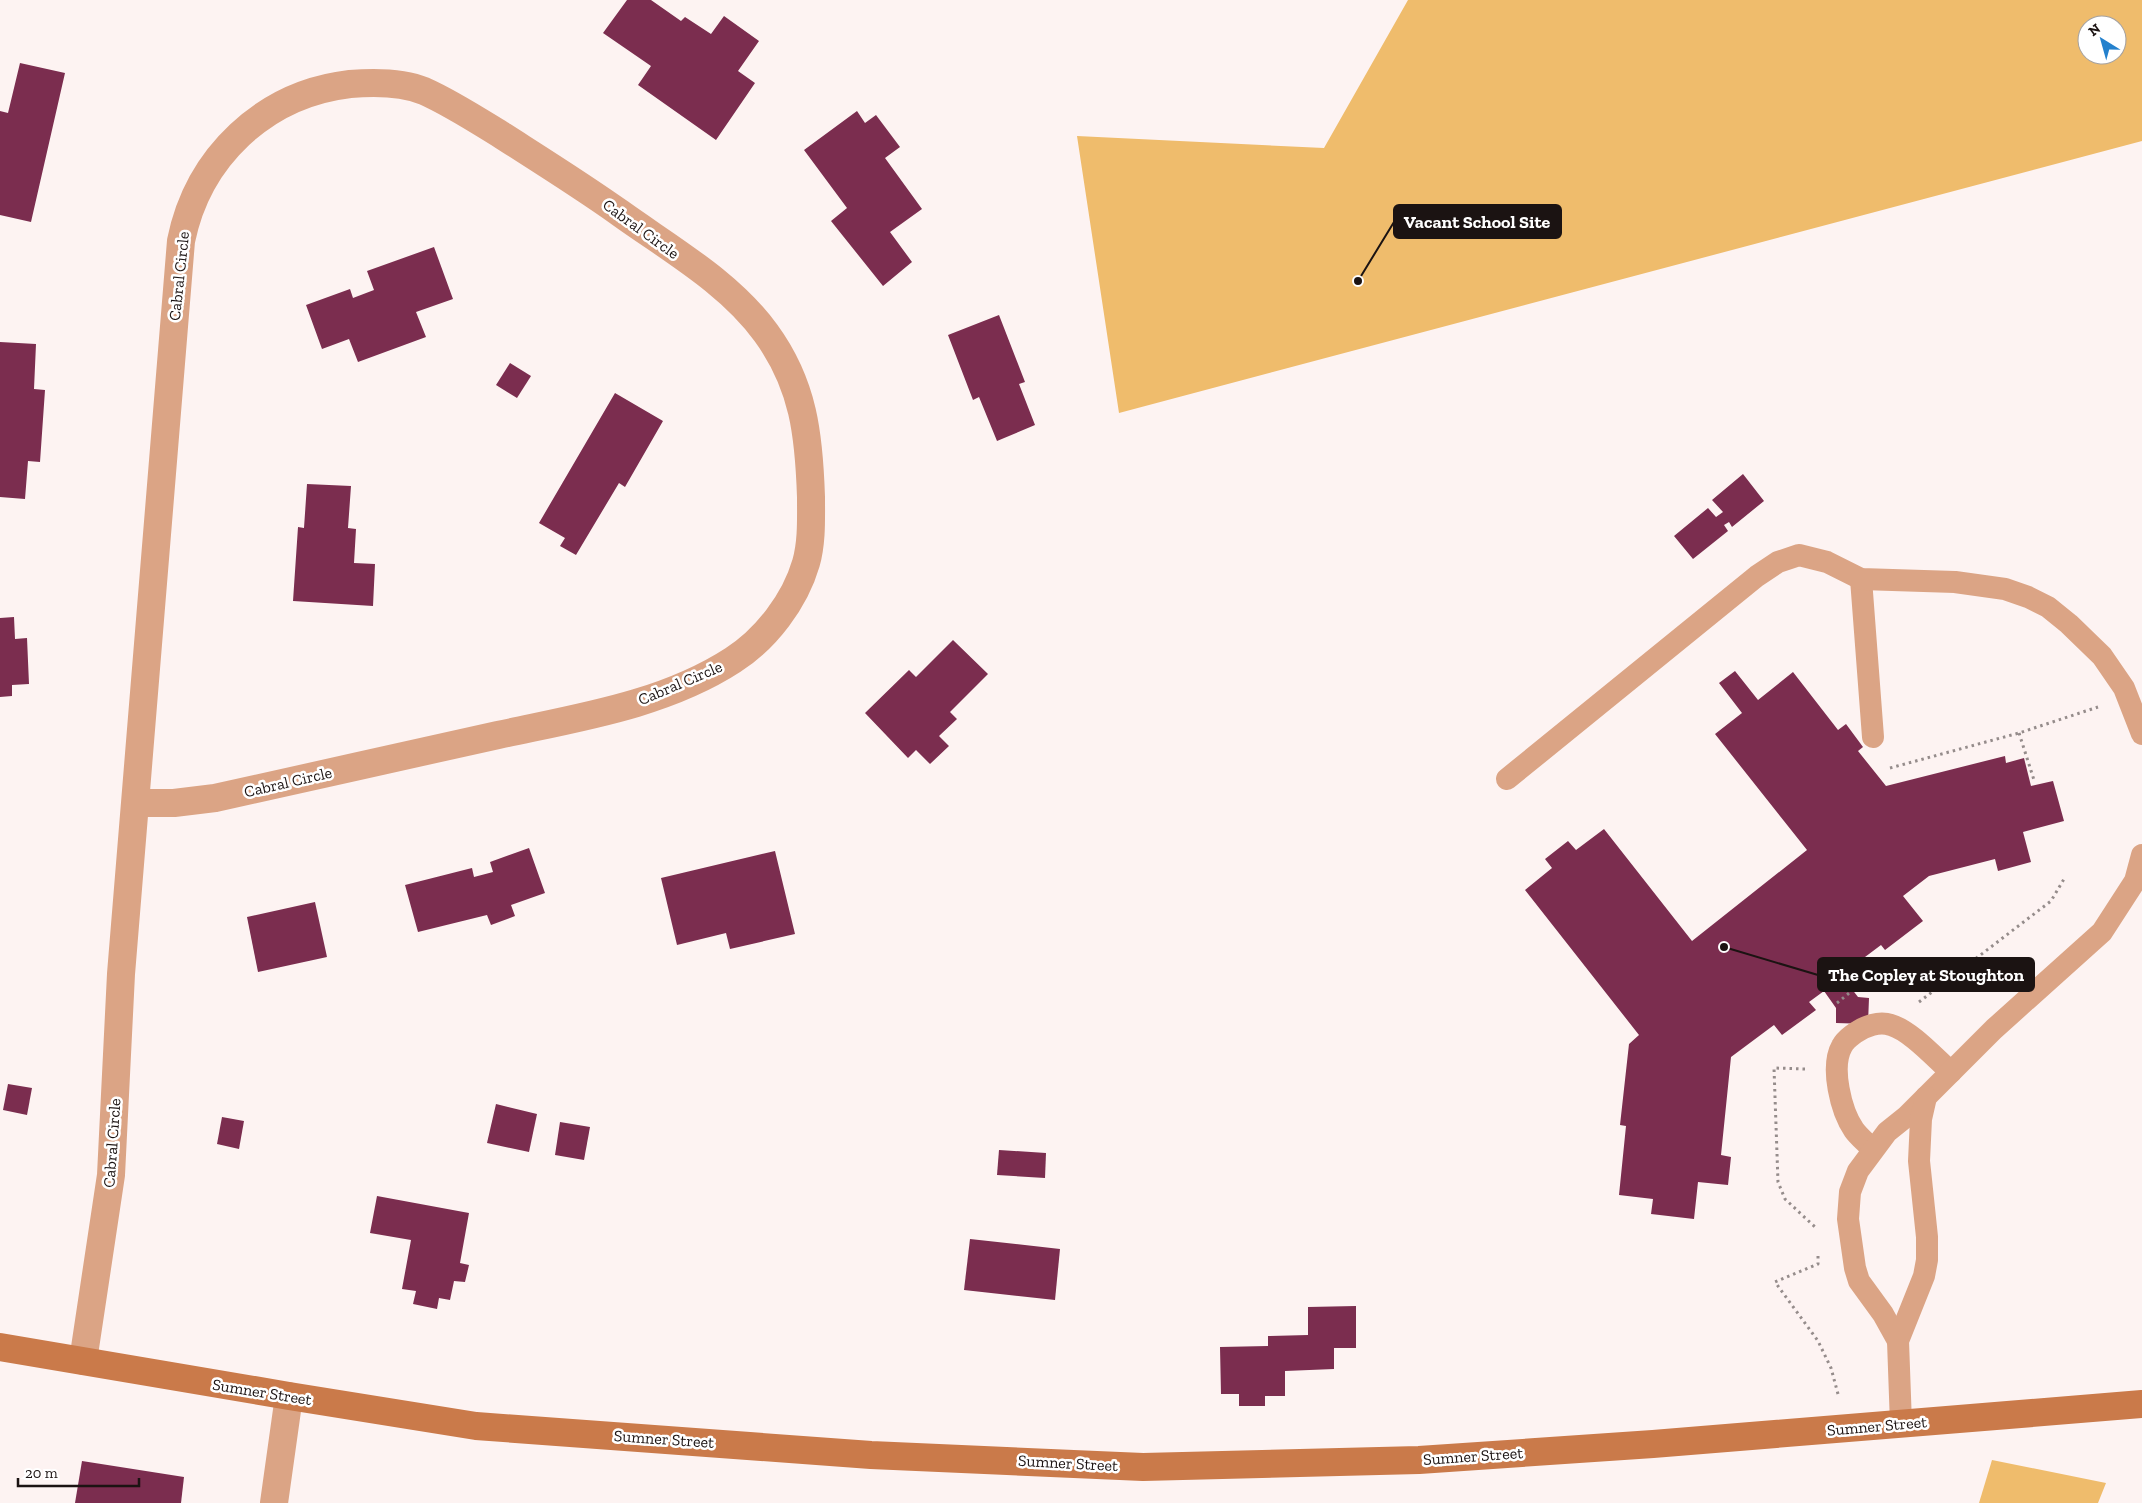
<svg xmlns="http://www.w3.org/2000/svg" width="2142" height="1503" font-family="'Zilla Slab',serif">
<style>
.forest{fill:#efbc6c;fill-rule:evenodd}
.building{fill:#7b2d4f}
.lines{fill:none;stroke-linecap:round;stroke-linejoin:round}
.path{stroke:#958c8b;stroke-width:3;stroke-dasharray:2.5 4;stroke-linecap:butt}
.service{stroke:#dba485;stroke-width:22}
.minor{stroke:#dba485;stroke-width:28}
.secondary{stroke:#ca7a4a;stroke-width:28}
.labels{text-anchor:middle;dominant-baseline:central;stroke-width:5;stroke-linejoin:round;paint-order:stroke}
.street-label{font-size:16px;fill:#1b1312;stroke:#fff}
.leader{fill:none;stroke:#1b1312;stroke-width:2}
.callout-dot{fill:#1b1312;stroke:#fff;stroke-width:2}
.callout{fill:#1b1312;stroke:#1b1312;stroke-width:2}
.callout-label{font-size:18px;text-anchor:middle;font-weight:bold;fill:#fff}
</style>
<rect width="100%" height="100%" fill="#fdf3f2"/>
<g class="forest">
<path d="M 1408,0 L 2142,0 L 2142,141 L 1119,413 L 1077,136 L 1324,148 ZM 2087,25 L 2117,25 L 2117,55 L 2087,55 Z"/>
<path d="M 1992,1460 L 2106,1483 L 2098,1503 L 1979,1503 Z"/>
</g>
<g class="building">
<path d="M 627,0 L 651,0 L 681,21 L 685,17 L 711,34 L 724,16 L 759,41 L 738,71 L 755,83 L 716,140 L 638,85 L 651,66 L 603,33 Z"/>
<path d="M 20,63 L 65,73 L 31,222 L 0,215 L 0,111 L 8,113 Z"/>
<path d="M 857,111 L 865,123 L 876,115 L 900,147 L 885,158 L 922,209 L 890,232 L 912,262 L 883,286 L 831,221 L 847,208 L 804,150 Z"/>
<path d="M 434,247 L 453,299 L 416,312 L 426,337 L 358,362 L 349,339 L 322,349 L 306,305 L 350,289 L 353,298 L 374,290 L 367,271 Z"/>
<path d="M 999,315 L 1025,382 L 1019,384 L 1035,425 L 997,441 L 979,397 L 973,400 L 948,335 Z"/>
<path d="M 0,342 L 36,344 L 34,389 L 45,390 L 40,462 L 28,461 L 25,499 L 0,497 Z"/>
<path d="M 510,363 L 531,376 L 517,398 L 496,385 Z"/>
<path d="M 615,393 L 663,421 L 625,487 L 619,483 L 576,555 L 560,546 L 565,538 L 539,523 Z"/>
<path d="M 1743,474 L 1764,501 L 1732,527 L 1729,522 L 1724,525 L 1728,531 L 1693,559 L 1674,536 L 1708,508 L 1716,517 L 1723,512 L 1712,500 Z"/>
<path d="M 307,484 L 351,486 L 348,528 L 356,529 L 354,563 L 375,564 L 373,606 L 293,601 L 298,527 L 304,528 Z"/>
<path d="M 14,617 L 15,639 L 27,638 L 29,684 L 12,685 L 12,696 L 0,697 L 0,618 Z"/>
<path d="M 953,640 L 988,674 L 950,712 L 957,719 L 939,736 L 949,746 L 930,764 L 916,750 L 908,758 L 865,713 L 909,670 L 916,677 Z"/>
<path d="M 1735,671 L 1758,700 L 1793,672 L 1838,730 L 1846,724 L 1863,747 L 1858,751 L 1886,786 L 2005,756 L 2006,763 L 2024,758 L 2031,786 L 2053,781 L 2064,821 L 2023,832 L 2031,862 L 1998,871 L 1995,859 L 1929,876 L 1903,896 L 1923,921 L 1885,950 L 1881,945 L 1841,975 L 1858,997 L 1869,998 L 1868,1024 L 1836,1023 L 1836,1008 L 1824,991 L 1809,1002 L 1816,1010 L 1782,1035 L 1774,1025 L 1731,1057 L 1721,1155 L 1731,1157 L 1728,1185 L 1698,1182 L 1694,1219 L 1651,1214 L 1653,1199 L 1619,1195 L 1626,1126 L 1620,1125 L 1629,1044 L 1639,1035 L 1525,890 L 1552,868 L 1545,859 L 1568,841 L 1576,850 L 1604,829 L 1692,941 L 1807,850 L 1715,734 L 1742,713 L 1719,683 Z"/>
<path d="M 529,848 L 545,893 L 511,905 L 515,916 L 491,925 L 487,915 L 418,932 L 405,885 L 472,868 L 474,877 L 493,872 L 490,862 Z"/>
<path d="M 775,851 L 795,934 L 730,949 L 726,933 L 677,945 L 661,878 Z"/>
<path d="M 315,902 L 327,957 L 258,972 L 247,917 Z"/>
<path d="M 8,1084 L 32,1088 L 27,1115 L 3,1110 Z"/>
<path d="M 496,1104 L 537,1114 L 529,1152 L 487,1143 Z"/>
<path d="M 222,1117 L 244,1121 L 239,1149 L 217,1144 Z"/>
<path d="M 560,1122 L 590,1127 L 584,1160 L 555,1155 Z"/>
<path d="M 999,1150 L 1046,1153 L 1045,1178 L 997,1175 Z"/>
<path d="M 377,1196 L 469,1213 L 460,1263 L 469,1265 L 465,1282 L 454,1281 L 450,1300 L 439,1298 L 437,1309 L 413,1304 L 416,1291 L 402,1289 L 411,1240 L 370,1233 Z"/>
<path d="M 970,1239 L 1060,1249 L 1055,1300 L 964,1290 Z"/>
<path d="M 1356,1306 L 1356,1348 L 1334,1348 L 1334,1369 L 1285,1371 L 1285,1396 L 1265,1396 L 1265,1406 L 1239,1406 L 1239,1394 L 1221,1394 L 1220,1347 L 1268,1346 L 1268,1336 L 1308,1335 L 1308,1307 Z"/>
<path d="M 82,1461 L 184,1477 L 181,1503 L 75,1503 Z"/>
</g>
<g class="lines">
<g class="path">
<path d="M 2019,733 L 2034,780"/>
<path d="M 1890,768 L 2019,733 L 2098,707"/>
<path d="M 1919,1002 L 2051,901 L 2064,879"/>
<path d="M 1837,1003 L 1859,985 L 1882,989"/>
<path d="M 1805,1069 L 1774,1068 L 1778,1182 L 1785,1199 L 1815,1227"/>
<path d="M 1818,1256 L 1818,1264 L 1775,1282 L 1818,1341 L 1831,1368 L 1838,1394"/>
</g>
<g class="service">
<path d="M 1861,579 L 1873,737"/>
<path d="M 1507,779 L 1757,576 L 1778,562 L 1799,555 L 1827,562 L 1861,579 L 1955,582 L 2005,589 L 2028,597 L 2048,607 L 2069,624 L 2102,656 L 2124,688 L 2142,734"/>
<path d="M 1872,1149 C 1867,1143 1859,1137 1854,1130 C 1841,1111 1830,1067 1842,1046 C 1845,1040 1850,1037 1855,1033 C 1865,1026 1879,1021 1891,1025 C 1911,1031 1935,1058 1951,1072"/>
<path d="M 1898,1341 L 1883,1314 L 1859,1281 L 1855,1268 L 1848,1219 L 1850,1192 L 1858,1171 L 1887,1132 L 1907,1116 L 1994,1029 L 2102,932 L 2135,881 L 2142,855"/>
<path d="M 1901,1424 L 1898,1341 L 1924,1276 L 1927,1260 L 1927,1237 L 1919,1161 L 1921,1119 L 1926,1097"/>
</g>
<g class="minor">
<path d="M 83,1361 L 111,1175 L 121,974 L 181,241 C 198,157 264,94 350,84 C 374,82 402,82 424,91 C 451,103 477,120 503,136 C 542,161 582,186 620,213 C 670,249 729,282 766,333 C 804,385 809,436 811,497 C 811,519 812,542 806,563 C 795,601 766,639 733,660 C 664,705 576,718 498,735 C 404,756 309,777 215,798 L 174,803 L 136,803"/>
<path d="M 274,1503 L 289,1396"/>
</g>
<path class="secondary" d="M 0,1347 L 289,1396 L 476,1426 L 871,1455 L 1143,1467 L 1419,1460 L 1653,1444 L 2142,1404"/>
</g>
<g class="labels">
<g class="street-label">
<text transform="translate(641 229) rotate(36)">Cabral Circle</text>
<text transform="translate(179 276) rotate(-84)">Cabral Circle</text>
<text transform="translate(680 683) rotate(-23)">Cabral Circle</text>
<text transform="translate(288 782) rotate(-13)">Cabral Circle</text>
<text transform="translate(112 1143) rotate(-86)">Cabral Circle</text>
<text transform="translate(262 1392) rotate(9)">Sumner Street</text>
<text transform="translate(1877 1426) rotate(-5)">Sumner Street</text>
<text transform="translate(664 1439) rotate(4)">Sumner Street</text>
<text transform="translate(1473 1456) rotate(-4)">Sumner Street</text>
<text transform="translate(1068 1463) rotate(3)">Sumner Street</text>
</g>
</g>
<path class="leader" d="M1358 281L1394 222M1724 947L1818 975"/>
<g class="callout-dot">
<circle cx="1358" cy="281" r="5"/>
<circle cx="1724" cy="947" r="5"/>
</g>
<g class="callout">
<rect x="1394" y="205" width="167" height="33" rx="5"/>
<rect x="1818" y="958" width="216" height="33" rx="5"/>
</g>
<g class="callout-label">
<text x="1477" y="228">Vacant School Site</text>
<text x="1926" y="981">The Copley at Stoughton</text>
</g>
<g transform="translate(2102 40) rotate(323)"><circle r="24" fill="#ffffff" stroke="#a4a1a0"/>
<path d="M0-4L9 19L0 12L-9 19Z" fill="#2481cd"/>
<text y="-8" font-size="14" font-weight="bold" text-anchor="middle" fill="#1b1312">N</text>
</g>
<path d="M18 1478v8h121v-8" fill="none" stroke="#1b1312" stroke-width="2.5"/>
<text x="25" y="1478" font-size="15" fill="#1b1312" stroke="#ffffff" stroke-width="4" paint-order="stroke">20 m</text>
</svg>
